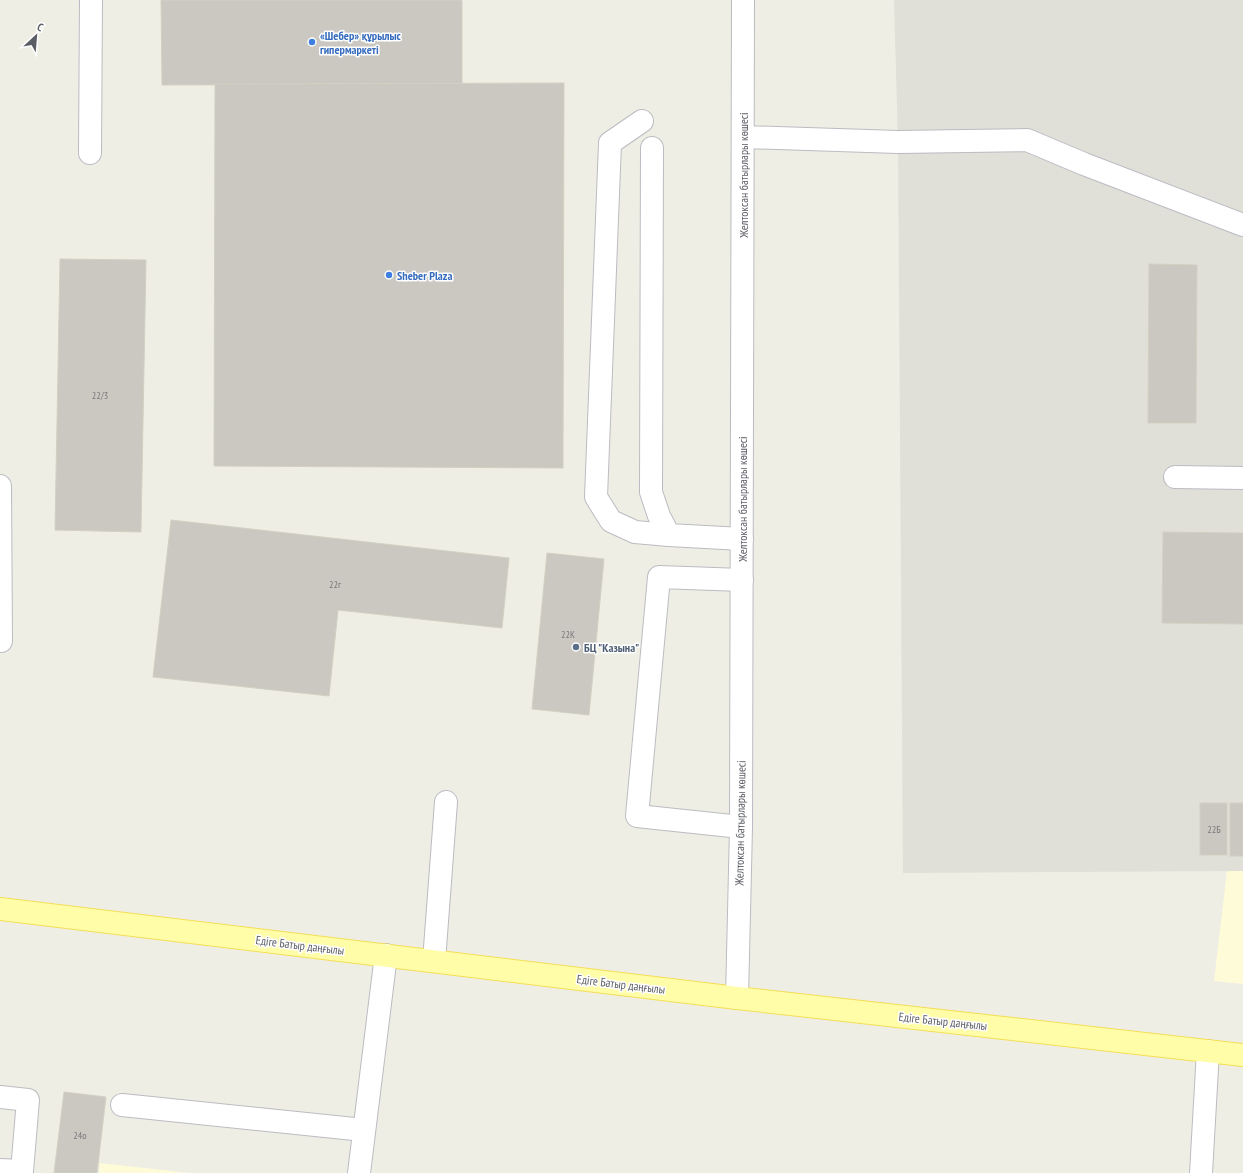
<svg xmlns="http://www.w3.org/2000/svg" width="1243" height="1173" font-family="'PT Sans Narrow',sans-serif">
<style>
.commercial{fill:#fefbd9}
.industrial{fill:#e0dfd8}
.building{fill:#cac8c1;stroke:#d3d0c2}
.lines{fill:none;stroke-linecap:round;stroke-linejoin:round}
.minor-casing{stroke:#bbbcc3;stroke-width:24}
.major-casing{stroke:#f4de57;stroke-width:24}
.minor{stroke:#fff;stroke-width:22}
.major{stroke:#fffda8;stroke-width:22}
.shop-dot{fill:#3f7fe0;stroke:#fff;stroke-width:1.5}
.service-dot{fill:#5c6f8a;stroke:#fff;stroke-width:1.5}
.labels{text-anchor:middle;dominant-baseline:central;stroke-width:3;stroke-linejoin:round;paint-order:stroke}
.number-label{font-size:10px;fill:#78787c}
.shop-label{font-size:12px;font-weight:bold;fill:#366cbe;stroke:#fff;text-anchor:start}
.street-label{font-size:12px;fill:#5c5e65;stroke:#fff}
.service-label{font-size:12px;font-weight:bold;fill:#4e5e75;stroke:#fff;text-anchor:start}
</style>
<rect width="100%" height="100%" fill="#efeee4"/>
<g class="commercial">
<path d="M 1227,871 L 1243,871 L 1243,984 L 1214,981 Z"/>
<path d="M 100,1163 L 189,1173 L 99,1173 Z"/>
</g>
<path class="industrial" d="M 894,0 L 1243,0 L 1243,871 L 903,873 L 898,142 Z"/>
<g class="building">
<path d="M 161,0 L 462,0 L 462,84 L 162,85 Z"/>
<path d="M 564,83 L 563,468 L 214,466 L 215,84 Z"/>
<path d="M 60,259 L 146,260 L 141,532 L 55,530 Z"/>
<path d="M 1149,264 L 1197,265 L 1196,423 L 1148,423 Z"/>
<path d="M 171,520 L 509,558 L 502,628 L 338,610 L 329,696 L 153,677 Z"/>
<path d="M 1163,532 L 1243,533 L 1243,624 L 1162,623 Z"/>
<path d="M 547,553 L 604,559 L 589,715 L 532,709 Z"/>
<rect x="1200" y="803" width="27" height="52"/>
<rect x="1230" y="803" width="13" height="53"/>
<path d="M 64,1092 L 106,1097 L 97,1173 L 54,1173 Z"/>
</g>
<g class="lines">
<g class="minor-casing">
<g id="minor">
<path d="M 642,121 L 610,143 L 596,497 L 611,521 L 635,532 L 669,535"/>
<path d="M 743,137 L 898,142 L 1027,140 L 1084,164 L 1243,225"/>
<path d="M 652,148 L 651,492 L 659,516 L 669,535 L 742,539"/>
<path d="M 90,153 L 91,0"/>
<path d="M 1175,477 L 1243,478"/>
<path d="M 0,486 L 1,641"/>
<path d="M 741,827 L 637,816 L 659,577 L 742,580"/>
<path d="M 434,961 L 446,802"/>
<path d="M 737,998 L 741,827 L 743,0"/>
<path d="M 0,1097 L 28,1100 L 22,1171 L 0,1170"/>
<path d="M 122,1105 L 364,1130"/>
<path d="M 359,1173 L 386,955"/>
<path d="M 1201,1173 L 1208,1051"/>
</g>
</g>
<g class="major-casing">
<path id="major" d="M 0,909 L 737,998 L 1243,1055"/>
</g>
<use href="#minor" class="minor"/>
<use href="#major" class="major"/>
</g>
<g class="shop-dot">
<circle cx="312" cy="42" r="4"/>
<circle cx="389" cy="275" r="4"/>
</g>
<circle class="service-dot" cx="576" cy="647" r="4"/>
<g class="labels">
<g class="number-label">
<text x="100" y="395">22/3</text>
<text x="335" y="584">22г</text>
<text x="568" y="634">22К</text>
<text x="1214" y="829">22Б</text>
<text x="80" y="1135">24о</text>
</g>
<g class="shop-label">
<text x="320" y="35">«Шебер» құрылыс<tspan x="320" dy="14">гипермаркеті</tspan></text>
<text x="397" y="275">Sheber Plaza</text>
</g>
<g class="street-label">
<text transform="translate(743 175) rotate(-90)">Желтоксан батырлары көшесі</text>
<text transform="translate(742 499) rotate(-90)">Желтоксан батырлары көшесі</text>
<text transform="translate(740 823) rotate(-89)">Желтоксан батырлары көшесі</text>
<text transform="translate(300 945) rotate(7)">Едіге Батыр даңғылы</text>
<text transform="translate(621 984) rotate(7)">Едіге Батыр даңғылы</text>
<text transform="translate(943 1021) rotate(6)">Едіге Батыр даңғылы</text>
</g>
<g class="service-label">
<text x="584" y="647">БЦ "Казына"</text>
</g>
</g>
<g transform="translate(36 36) rotate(26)" stroke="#ffffff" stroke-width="3" paint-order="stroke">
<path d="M0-3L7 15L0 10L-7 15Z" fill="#5c5e65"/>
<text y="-6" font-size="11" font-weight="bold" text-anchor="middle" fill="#5c5e65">С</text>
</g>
</svg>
